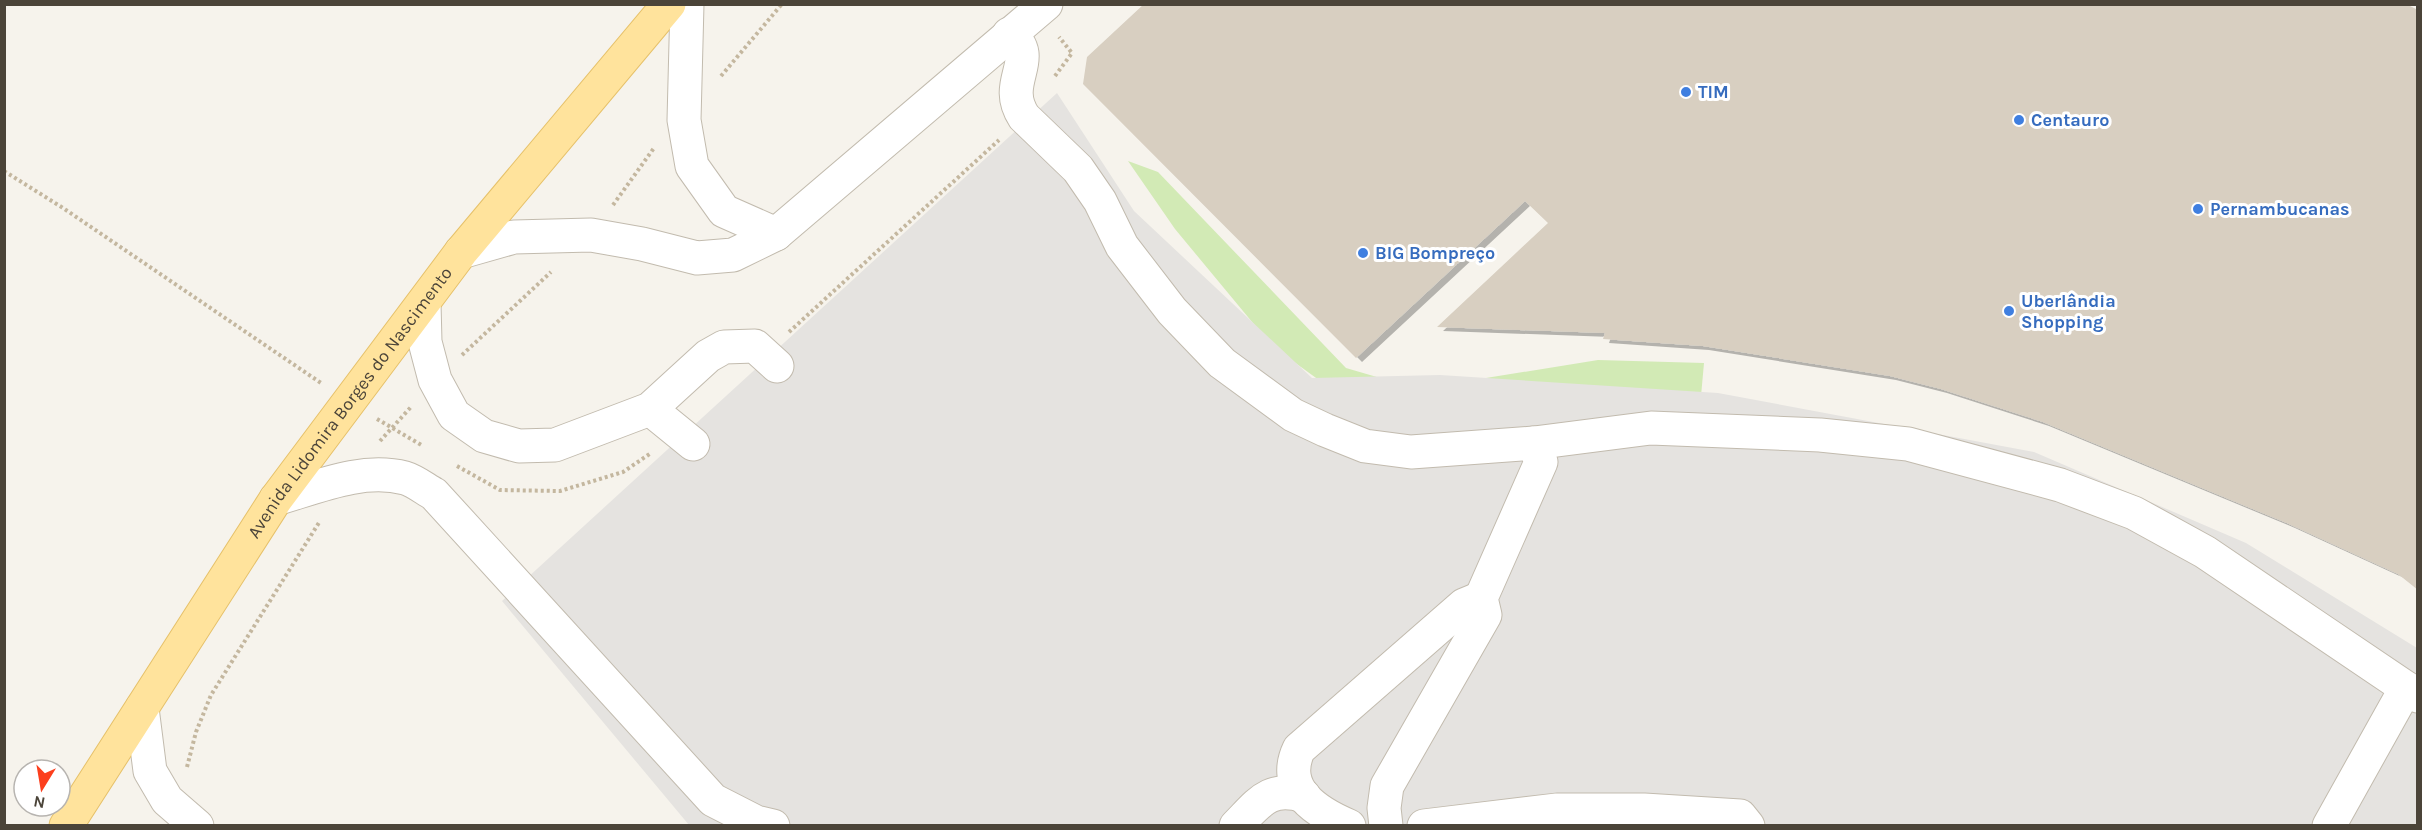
<svg xmlns="http://www.w3.org/2000/svg" width="2422" height="830" font-family="Karla,sans-serif">
<style>
.green{fill:#d2eab5}
.parking{fill:#e5e3e0}
.building{fill:#d8cfc1;filter:url(#shadow)}
.lines{fill:none;stroke-linecap:round;stroke-linejoin:round}
.minor-casing{stroke:#c2bbae;stroke-width:35}
.major-casing{stroke:#e6c16a;stroke-width:35}
.path{stroke:#c4b79f;stroke-width:4;stroke-dasharray:3 3;stroke-linecap:butt}
.minor{stroke:#fff;stroke-width:33}
.major{stroke:#ffe39c;stroke-width:33}
.shop-dot{fill:#3f7fe0;stroke:#fff;stroke-width:2}
.labels{text-anchor:middle;dominant-baseline:central;stroke-width:6;stroke-linejoin:round;paint-order:stroke}
.shop-label{font-size:18px;font-weight:bold;fill:#366cbe;stroke:#fff;text-anchor:start}
.street-label{font-size:18px;fill:#4b4439;stroke:#fff}
</style>
<defs>
<filter id="shadow"><feDropShadow dx="6" dy="4" stdDeviation="0" flood-color="#0004"/></filter>
</defs>
<rect width="100%" height="100%" fill="#f6f3ec"/>
<path class="green" d="M 1128,161 L 1158,172 L 1346,368 L 1418,389 L 1598,360 L 1704,363 L 1700,407 L 1352,404 L 1272,346 L 1175,229 Z"/>
<path class="parking" d="M 1057,93 L 1134,211 L 1312,378 L 1440,375 L 1718,393 L 2034,452 L 2246,543 L 2417,648 L 2417,825 L 689,825 L 502,601 Z"/>
<path class="building" d="M 1144,4 L 2406,4 L 2418,10 L 2418,590 L 2398,574 L 2289,524 L 2043,422 L 1941,389 L 1890,376 L 1703,346 L 1603,339 L 1605,333 L 1437,327 L 1548,223 L 1525,201 L 1356,358 L 1083,84 L 1087,57 Z"/>
<g class="lines">
<g class="minor-casing">
<g id="minor">
<path d="M 687,4 L 684,120 L 692,166 L 724,211 L 776,234"/>
<path d="M 1009,34 C 1042,59 1000,81 1024,117 L 1078,169 L 1100,201 L 1122,246 L 1172,311 L 1222,363 L 1293,415 L 1325,430 L 1365,446 L 1411,452 L 1534,443 L 1651,428 L 1820,435 L 1908,444 L 2060,485 L 2134,513 L 2205,552 L 2418,696"/>
<path d="M 461,252 L 514,237 L 591,235 L 642,244 L 697,258 L 733,255 L 776,234 L 1046,4"/>
<path d="M 424,303 L 425,342 L 435,380 L 454,415 L 484,436 L 519,446 L 555,445 L 650,409 L 708,356 L 724,347 L 755,346 L 777,366"/>
<path d="M 650,409 L 693,444"/>
<path d="M 276,499 C 317,487 362,467 405,478 C 415,481 425,489 434,494 L 713,800 L 756,822 L 773,826"/>
<path d="M 142,708 L 150,771 L 167,800 L 197,826"/>
<path d="M 1236,826 C 1259,803 1269,785 1304,796"/>
<path d="M 1349,826 C 1316,812 1280,789 1299,749 L 1464,605 L 1481,598"/>
<path d="M 1386,826 L 1384,808 L 1387,786 L 1485,615 L 1481,598 L 1541,462 L 1534,443"/>
<path d="M 1424,826 L 1557,810 L 1644,810 L 1740,816 L 1748,826"/>
<path d="M 2329,826 L 2406,688"/>
</g>
</g>
<g class="major-casing">
<g id="major">
<path id="s1" d="M 66,826 L 276,499 L 461,252 L 669,4"/>
</g>
</g>
<g class="path">
<path d="M 721,76 L 782,4"/>
<path d="M 1055,76 L 1072,53 L 1059,37"/>
<path d="M 4,171 L 63,208 L 321,383"/>
<path d="M 613,205 L 654,148"/>
<path d="M 789,332 L 999,140"/>
<path d="M 462,355 L 551,272"/>
<path d="M 377,419 L 423,446"/>
<path d="M 380,441 L 411,407"/>
<path d="M 457,466 L 500,490 L 560,491 L 623,472 L 651,453"/>
<path d="M 187,767 L 196,732 L 211,695 L 320,521"/>
</g>
<use href="#minor" class="minor"/>
<use href="#major" class="major"/>
</g>
<g class="shop-dot">
<circle cx="1686" cy="92" r="6"/>
<circle cx="2019" cy="120" r="6"/>
<circle cx="2198" cy="209" r="6"/>
<circle cx="1363" cy="253" r="6"/>
<circle cx="2009" cy="311" r="6"/>
</g>
<g class="labels">
<g class="shop-label">
<text x="1698" y="92">TIM</text>
<text x="2031" y="120">Centauro</text>
<text x="2210" y="209">Pernambucanas</text>
<text x="1375" y="253">BIG Bompreço</text>
<text x="2021" y="301">Uberlândia<tspan x="2021" dy="21">Shopping</tspan></text>
</g>
<g class="street-label">
<text stroke="none"><textPath href="#s1" startOffset="510">Avenida Lidomira Borges do Nascimento</textPath></text>
</g>
</g>
<rect width="2422" height="830" fill="none" stroke="#4b4439" stroke-width="12"/>
<g transform="translate(42 788) rotate(191)"><circle r="28" fill="#ffffff" stroke="#b7b4b0" stroke-width="1.5"/>
<path d="M0-4.5L10 22L0 15L-10 22Z" fill="#fc3f1d"/>
<text y="-9" font-size="16" font-weight="bold" text-anchor="middle" fill="#4b4439">N</text>
</g>
</svg>
